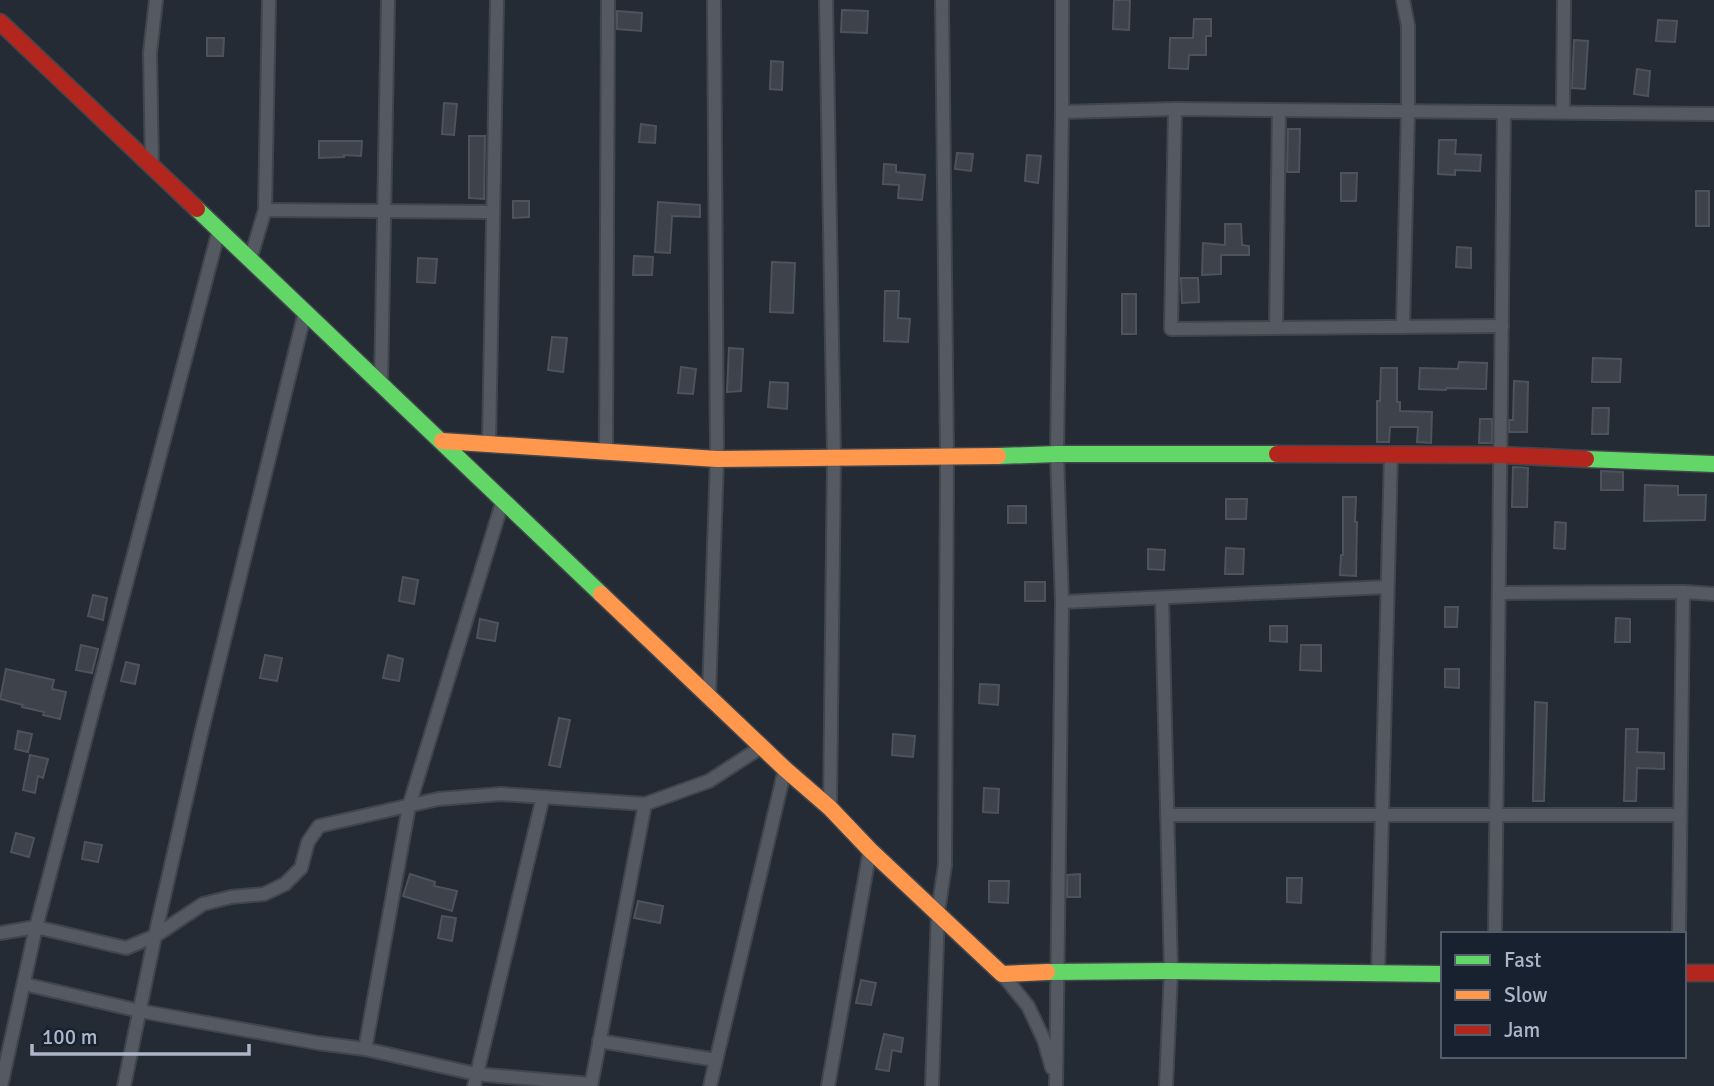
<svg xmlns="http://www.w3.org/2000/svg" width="1714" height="1086" font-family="Signika,sans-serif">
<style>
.building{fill:#3d424b;stroke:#4c535d;stroke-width:2}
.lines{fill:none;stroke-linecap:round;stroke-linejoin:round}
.street-casing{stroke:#41464d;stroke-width:16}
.fast-casing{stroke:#41464d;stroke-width:19}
.slow-casing{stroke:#41464d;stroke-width:19}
.jam-casing{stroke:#41464d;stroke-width:19}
.street{stroke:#555a62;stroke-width:12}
.fast{stroke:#63d668;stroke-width:16}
.slow{stroke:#ff974d;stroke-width:16}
.jam{stroke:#b3261e;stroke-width:16}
</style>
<rect width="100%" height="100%" fill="#252b35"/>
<g class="building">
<path d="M 1114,0 L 1130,0 L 1129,30 L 1113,29 Z"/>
<path d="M 842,10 L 868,11 L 867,33 L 841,32 Z"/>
<path d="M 617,11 L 642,13 L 641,31 L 617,29 Z"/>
<path d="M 1194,19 L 1211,19 L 1211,36 L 1206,36 L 1206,55 L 1189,55 L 1188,69 L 1169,68 L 1170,38 L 1193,38 Z"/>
<path d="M 1658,20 L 1677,21 L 1675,42 L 1656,41 Z"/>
<path d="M 207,38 L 224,38 L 223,56 L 207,56 Z"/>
<path d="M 1574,40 L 1588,41 L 1585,89 L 1572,88 Z"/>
<path d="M 771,61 L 783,62 L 782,90 L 770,89 Z"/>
<path d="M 1637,69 L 1650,71 L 1648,96 L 1634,94 Z"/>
<path d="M 444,103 L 457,104 L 454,135 L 442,134 Z"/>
<path d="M 641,124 L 656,126 L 655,143 L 639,142 Z"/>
<path d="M 1288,129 L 1300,129 L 1299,172 L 1287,172 Z"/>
<path d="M 469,136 L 485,136 L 484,199 L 469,198 Z"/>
<path d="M 1439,140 L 1456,140 L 1455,154 L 1481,155 L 1480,171 L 1455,170 L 1455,175 L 1438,174 Z"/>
<path d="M 319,141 L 362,141 L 361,156 L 344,155 L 344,157 L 319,158 Z"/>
<path d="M 957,153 L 973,154 L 971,171 L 955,169 Z"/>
<path d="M 1027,155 L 1041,156 L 1038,183 L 1025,181 Z"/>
<path d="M 884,164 L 896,165 L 896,172 L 925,175 L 922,200 L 898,198 L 899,185 L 883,184 Z"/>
<path d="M 1341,173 L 1357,173 L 1356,201 L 1341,201 Z"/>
<rect x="1696" y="191" width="13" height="35"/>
<path d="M 513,201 L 529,201 L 529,217 L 513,218 Z"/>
<path d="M 658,202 L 700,205 L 700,217 L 672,216 L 670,253 L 655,252 Z"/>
<path d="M 1225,224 L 1241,224 L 1242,245 L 1249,246 L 1249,255 L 1221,255 L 1221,274 L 1202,275 L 1203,243 L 1225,245 Z"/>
<path d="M 1457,247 L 1471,248 L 1471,268 L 1456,267 Z"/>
<path d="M 634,256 L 653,257 L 652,275 L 633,275 Z"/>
<path d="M 418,258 L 437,259 L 435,283 L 417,282 Z"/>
<path d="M 772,262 L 795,263 L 793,313 L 770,312 Z"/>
<path d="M 1181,278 L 1198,278 L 1199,302 L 1182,303 Z"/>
<path d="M 885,291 L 899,291 L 898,318 L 910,319 L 908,342 L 884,341 Z"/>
<rect x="1122" y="294" width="14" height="40"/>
<path d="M 552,337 L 567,338 L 563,372 L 548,370 Z"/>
<path d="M 729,348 L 743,349 L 741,391 L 727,392 Z"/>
<path d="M 1593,358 L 1621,359 L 1620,382 L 1592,382 Z"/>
<path d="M 1459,362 L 1487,363 L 1486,389 L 1447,388 L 1446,390 L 1419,389 L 1420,368 L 1458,369 Z"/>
<path d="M 681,367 L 696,369 L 693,394 L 678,393 Z"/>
<path d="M 1381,368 L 1397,368 L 1397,402 L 1400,402 L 1400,411 L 1432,412 L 1431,443 L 1417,442 L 1418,427 L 1390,427 L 1389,442 L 1377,442 L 1377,401 L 1380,401 Z"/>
<path d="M 1514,381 L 1528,382 L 1527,432 L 1509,432 L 1509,420 L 1513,420 Z"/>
<path d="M 770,382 L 788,383 L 787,409 L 768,407 Z"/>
<path d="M 1593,408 L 1609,408 L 1608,434 L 1592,434 Z"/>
<path d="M 1480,419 L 1492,419 L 1492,443 L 1479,443 Z"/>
<path d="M 1513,467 L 1528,468 L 1527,507 L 1512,507 Z"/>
<path d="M 1601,471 L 1623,472 L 1623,490 L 1601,490 Z"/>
<path d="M 1645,485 L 1678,486 L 1678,495 L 1706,495 L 1705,520 L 1644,521 Z"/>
<path d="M 1343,497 L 1356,497 L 1355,522 L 1357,522 L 1356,576 L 1340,575 L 1341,555 L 1343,555 Z"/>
<path d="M 1226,499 L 1247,499 L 1246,519 L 1226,519 Z"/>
<rect x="1008" y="506" width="18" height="17"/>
<path d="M 1555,522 L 1566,523 L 1565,549 L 1554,548 Z"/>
<path d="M 1226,548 L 1244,549 L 1243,574 L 1225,574 Z"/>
<path d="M 1148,549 L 1165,550 L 1164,570 L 1148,569 Z"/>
<path d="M 403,577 L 418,580 L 414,604 L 399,601 Z"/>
<rect x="1025" y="582" width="20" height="19"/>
<path d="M 93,595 L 107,598 L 103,620 L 88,616 Z"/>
<path d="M 1445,607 L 1458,607 L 1457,627 L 1445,627 Z"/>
<path d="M 1616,618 L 1630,619 L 1630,642 L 1615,642 Z"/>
<path d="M 480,619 L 498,623 L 495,641 L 477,638 Z"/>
<path d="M 1270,626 L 1287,626 L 1287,642 L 1270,641 Z"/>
<path d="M 81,645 L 98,649 L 92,673 L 76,670 Z"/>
<path d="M 1301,645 L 1321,645 L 1321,671 L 1300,670 Z"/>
<path d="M 265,655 L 282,658 L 277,681 L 260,678 Z"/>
<path d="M 388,655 L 403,659 L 399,681 L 383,678 Z"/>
<path d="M 126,662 L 139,665 L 135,684 L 121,681 Z"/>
<path d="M 6,669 L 54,680 L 52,689 L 66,692 L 60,719 L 43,715 L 44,712 L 22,707 L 23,705 L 0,699 Z"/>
<path d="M 1445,669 L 1459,669 L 1459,688 L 1445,687 Z"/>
<path d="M 980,684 L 999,685 L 998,705 L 979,703 Z"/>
<path d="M 1535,702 L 1547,703 L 1544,801 L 1533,801 Z"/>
<path d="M 559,718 L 570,720 L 560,767 L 549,765 Z"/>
<path d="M 1626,729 L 1638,729 L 1637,752 L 1664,753 L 1664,769 L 1637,768 L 1636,801 L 1624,801 Z"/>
<path d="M 18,731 L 32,734 L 28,752 L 15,749 Z"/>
<path d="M 893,734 L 915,736 L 913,757 L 892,755 Z"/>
<path d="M 30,755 L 48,759 L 43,778 L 38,776 L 35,793 L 23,790 Z"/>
<path d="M 984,788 L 999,789 L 998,813 L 983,812 Z"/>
<path d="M 16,833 L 34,838 L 29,857 L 11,852 Z"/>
<path d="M 85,842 L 102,845 L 98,862 L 82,859 Z"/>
<path d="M 410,874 L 435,882 L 434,886 L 457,891 L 452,911 L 403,896 Z"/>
<path d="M 1080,874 L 1080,897 L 1067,897 L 1067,875 Z"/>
<path d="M 1287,878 L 1302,878 L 1301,903 L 1287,902 Z"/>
<path d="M 989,881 L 1009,881 L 1008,903 L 989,902 Z"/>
<path d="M 638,901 L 663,906 L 660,923 L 634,918 Z"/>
<path d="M 442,916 L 456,918 L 452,941 L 438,938 Z"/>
<path d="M 861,980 L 876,983 L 871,1005 L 856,1003 Z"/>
<path d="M 884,1034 L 903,1038 L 901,1052 L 892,1050 L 889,1071 L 876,1069 Z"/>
</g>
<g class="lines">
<g class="street-casing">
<g id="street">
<path d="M 826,0 L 834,457 L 830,808"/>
<path d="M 1175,109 L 1171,329 L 1502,326"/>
<path d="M 1062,112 L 1175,109 L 1714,114"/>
<path d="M 1563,112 L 1564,0"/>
<path d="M 152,167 L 150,53 L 156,0"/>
<path d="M 265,210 L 493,212"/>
<path d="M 250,260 L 265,210 L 269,0"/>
<path d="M 1403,327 L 1408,111 L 1408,26 L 1403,0"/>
<path d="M 1276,328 L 1279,110"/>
<path d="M 381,384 L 388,0"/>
<path d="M 489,444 L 497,0"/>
<path d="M 606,452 L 608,0"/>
<path d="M 1499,593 L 1683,592 L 1714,594"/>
<path d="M 1162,598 L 1171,971 L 1166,1086"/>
<path d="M 1062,602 L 1387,587"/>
<path d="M 709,695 L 717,459 L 714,0"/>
<path d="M 1167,815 L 1680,815"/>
<path d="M 0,933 L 36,927 L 126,948 L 155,936 L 203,904 L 231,897 L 264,894 L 285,884 L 301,868 L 308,842 L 319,826 L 438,799 L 501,794 L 645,804 L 709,781 L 763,746"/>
<path d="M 1495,934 L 1504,112"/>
<path d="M 1679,934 L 1683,592"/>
<path d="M 1002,974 L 1028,1006 L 1044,1040 L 1052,1068"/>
<path d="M 1378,975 L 1391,454"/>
<path d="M 24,984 L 140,1011 L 318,1043 L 365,1049 L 476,1074 L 591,1084"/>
<path d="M 599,1041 L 716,1060"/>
<path d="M 365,1049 L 409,806 L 503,500"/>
<path d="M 1,1086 L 36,927 L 219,230"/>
<path d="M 124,1086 L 155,936 L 201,734 L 305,312"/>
<path d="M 474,1086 L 543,797"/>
<path d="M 591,1086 L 645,804"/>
<path d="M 710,1086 L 785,769"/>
<path d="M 828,1086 L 870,850"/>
<path d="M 932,1086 L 938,912 L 945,865 L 947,457 L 942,0"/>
<path d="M 1056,1086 L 1062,602 L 1057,454 L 1062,112 L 1062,0"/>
</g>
</g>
<g class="fast-casing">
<g id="fast">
<path d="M 197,209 L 601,594"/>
<path d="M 998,456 L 1057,454 L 1277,454"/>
<path d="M 1586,459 L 1714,464"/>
<path d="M 1047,972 L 1167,971 L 1443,974"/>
</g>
</g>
<g class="slow-casing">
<g id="slow">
<path d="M 442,441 L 717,459 L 998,456"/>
<path d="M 601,594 L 785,769 L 830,808 L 870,850 L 1002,974 L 1047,972"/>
</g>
</g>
<g class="jam-casing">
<g id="jam">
<path d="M 0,22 L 197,209"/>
<path d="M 1277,454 L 1500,455 L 1586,459"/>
<path d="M 1684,973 L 1714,973"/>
</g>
</g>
<use href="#street" class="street"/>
<use href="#fast" class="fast"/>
<use href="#slow" class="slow"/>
<use href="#jam" class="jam"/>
</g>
<rect x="1441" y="932" width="245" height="126" fill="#18212f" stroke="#545d6c" stroke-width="2"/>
<rect x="1455" y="955" width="35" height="10" fill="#63d668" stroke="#545d6c" stroke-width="2"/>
<text x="1504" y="967" font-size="21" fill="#adb6c7">Fast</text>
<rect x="1455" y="990" width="35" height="10" fill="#ff974d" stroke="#545d6c" stroke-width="2"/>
<text x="1504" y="1002" font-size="21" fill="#adb6c7">Slow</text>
<rect x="1455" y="1025" width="35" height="10" fill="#b3261e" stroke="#545d6c" stroke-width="2"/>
<text x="1504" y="1037" font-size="21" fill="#adb6c7">Jam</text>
<path d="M32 1044v10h217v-10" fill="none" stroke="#adb6c7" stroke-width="3.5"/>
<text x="42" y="1044" font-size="21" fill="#adb6c7" stroke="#18212f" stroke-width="5" paint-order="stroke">100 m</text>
</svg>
